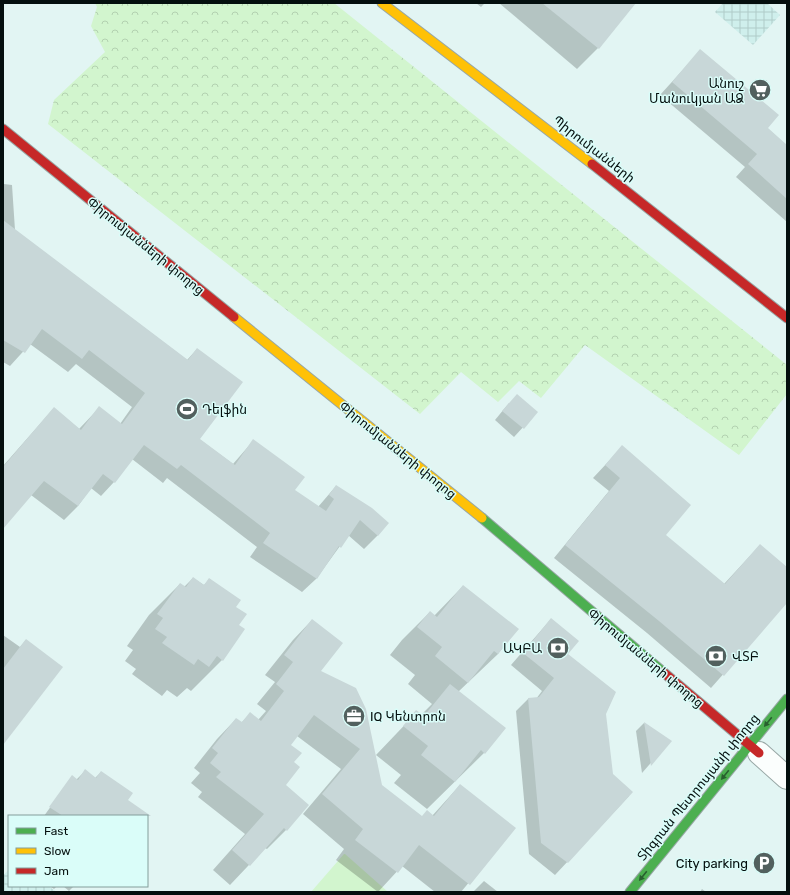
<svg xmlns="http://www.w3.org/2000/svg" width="790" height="895" font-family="Rubik,'Noto Sans Armenian',sans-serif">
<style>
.industrial{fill:url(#industrial-grid)}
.forest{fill:url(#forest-crowns)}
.garden{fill:#d2f5ce}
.shadow{fill:#0003}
.building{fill:#c8d7d8}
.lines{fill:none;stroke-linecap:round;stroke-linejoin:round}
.street-casing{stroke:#98a7a5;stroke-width:24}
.fast-casing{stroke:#98a7a5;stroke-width:11}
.slow-casing{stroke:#98a7a5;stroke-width:11}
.jam-casing{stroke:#98a7a5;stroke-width:11}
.street{stroke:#fbfefd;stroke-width:22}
.fast{stroke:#4caf50;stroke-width:9}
.slow{stroke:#ffc107;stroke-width:9}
.jam{stroke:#c62828;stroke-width:9}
.oneway{fill:#285f2f}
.labels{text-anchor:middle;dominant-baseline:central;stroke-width:3;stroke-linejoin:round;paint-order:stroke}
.poi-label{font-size:13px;fill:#040f0e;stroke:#dafdf9;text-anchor:end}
.street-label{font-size:13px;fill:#040f0e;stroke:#dafdf9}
</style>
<defs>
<pattern id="industrial-grid" width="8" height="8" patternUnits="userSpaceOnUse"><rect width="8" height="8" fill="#cfefec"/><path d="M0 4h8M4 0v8" fill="none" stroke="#b0ccc9"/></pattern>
<pattern id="forest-crowns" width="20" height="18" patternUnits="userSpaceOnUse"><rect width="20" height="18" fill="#d2f5ce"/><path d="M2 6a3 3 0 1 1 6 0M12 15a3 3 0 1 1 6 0" fill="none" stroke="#b3d1b0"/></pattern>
</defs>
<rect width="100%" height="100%" fill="#e2f5f3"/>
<g class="industrial">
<path d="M 723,3 L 767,3 L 780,15 L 753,45 L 715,12 Z"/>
<path d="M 9,869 L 9,886 L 48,886 L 57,892 L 3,892 L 3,876 Z"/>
</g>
<path class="forest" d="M 95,3 L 334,3 L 787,365 L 787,394 L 739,455 L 585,345 L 541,398 L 519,381 L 498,402 L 461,372 L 420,414 L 48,124 L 54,100 L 105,52 L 91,26 L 97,7 Z"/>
<path class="garden" d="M 344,854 L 345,854 L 388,892 L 311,892 Z"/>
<g class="shadow">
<path d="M 476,3 L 485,3 L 481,7 Z"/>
<path d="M 499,3 L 622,3 L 630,9 L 598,48 L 577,69 Z"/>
<path d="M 700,51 L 767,128 L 787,146 L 787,222 L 736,177 L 745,167 L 660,95 Z"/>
<path d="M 4,184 L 12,185 L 15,230 L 187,360 L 197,349 L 199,439 L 233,464 L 253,441 L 294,491 L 318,507 L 336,486 L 378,535 L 364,549 L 348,535 L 316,579 L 302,592 L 250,557 L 257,547 L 167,478 L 163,483 L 132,459 L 114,482 L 101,496 L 91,488 L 78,506 L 64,520 L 31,495 L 3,526 L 3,466 L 54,408 L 79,429 L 99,408 L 120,424 L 132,407 L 76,364 L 68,372 L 30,344 L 10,366 L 3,362 Z"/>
<path d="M 509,403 L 537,412 L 514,437 L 495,420 Z"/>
<path d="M 622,447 L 664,535 L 724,584 L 760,545 L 787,568 L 787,602 L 711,688 L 647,633 L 554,558 L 609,491 L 593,478 Z"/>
<path d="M 193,578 L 204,585 L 210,579 L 235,607 L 238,625 L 222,660 L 191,691 L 187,688 L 177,697 L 167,690 L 162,696 L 132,674 L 136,669 L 125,661 L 133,650 L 127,646 L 149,615 L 180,584 L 184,587 Z"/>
<path d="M 463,586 L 517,629 L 498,654 L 458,692 L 504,729 L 484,753 L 427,809 L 394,783 L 401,775 L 376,755 L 417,712 L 421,715 L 432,704 L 408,684 L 415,675 L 390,655 L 402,640 L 430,612 L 434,616 Z"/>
<path d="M 551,619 L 567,654 L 605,713 L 612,774 L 629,796 L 555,875 L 529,854 L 516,711 L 528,699 L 536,699 L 542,691 L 511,665 Z"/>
<path d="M 312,620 L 319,671 L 381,786 L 421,817 L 432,816 L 460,785 L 514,828 L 461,892 L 435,892 L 402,866 L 378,892 L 336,860 L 344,849 L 303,814 L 341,769 L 297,736 L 290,745 L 292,763 L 285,785 L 286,830 L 267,849 L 265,848 L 230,885 L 213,870 L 245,834 L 198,797 L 202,792 L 191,783 L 200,773 L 194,768 L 217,739 L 236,719 L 241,723 L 250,714 L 258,720 L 266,711 L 257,704 L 275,682 L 265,675 L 293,640 Z"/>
<path d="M 3,635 L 20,647 L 26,640 L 3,741 Z"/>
<path d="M 644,723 L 670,741 L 642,773 L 636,731 Z"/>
<path d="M 85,771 L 95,778 L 101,772 L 127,800 L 131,816 L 44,816 L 54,802 Z"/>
<path d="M 484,881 L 498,892 L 473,892 Z"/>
<path d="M 50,886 L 57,886 L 54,889 Z"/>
<path d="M 63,886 L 74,886 L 69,891 Z"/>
<path d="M 702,889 L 706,892 L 700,892 Z"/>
</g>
<g class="building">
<path d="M 542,3 L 636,3 L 599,49 Z"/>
<path d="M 700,49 L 779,115 L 768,128 L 787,145 L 787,199 L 748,164 L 757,154 L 672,82 Z"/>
<path d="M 3,220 L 188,360 L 197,348 L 243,382 L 200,439 L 235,465 L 253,439 L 305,477 L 295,490 L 326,511 L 334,499 L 329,495 L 336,485 L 372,508 L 389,523 L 378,536 L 360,520 L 341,548 L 339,546 L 317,579 L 263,543 L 270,533 L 181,465 L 177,469 L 144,445 L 115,483 L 103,474 L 78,506 L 44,481 L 3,529 L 3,467 L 54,407 L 81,430 L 99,406 L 122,424 L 145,393 L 89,350 L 82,359 L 42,329 L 25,353 L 3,340 Z"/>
<path d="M 517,394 L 538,412 L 524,429 L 502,411 Z"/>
<path d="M 622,445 L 691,505 L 666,535 L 725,584 L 760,544 L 787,567 L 787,603 L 724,676 L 659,621 L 565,545 L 620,478 L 605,465 Z"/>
<path d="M 193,577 L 204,585 L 209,578 L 241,600 L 236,607 L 247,614 L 239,625 L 245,629 L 223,661 L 217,656 L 209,667 L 198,659 L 194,665 L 162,643 L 167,637 L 155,629 L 163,618 L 157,614 L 180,583 L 186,587 Z"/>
<path d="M 463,585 L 519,629 L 498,654 L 494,651 L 468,683 L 435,656 L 442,647 L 417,627 L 430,611 L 437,617 Z"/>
<path d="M 551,618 L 579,641 L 568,654 L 616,692 L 606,714 L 613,774 L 633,792 L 568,863 L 541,843 L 528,698 L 539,697 L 554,678 L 523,653 Z"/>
<path d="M 312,619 L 343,643 L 321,671 L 356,688 L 366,709 L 382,785 L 422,816 L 427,810 L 434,816 L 460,784 L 516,828 L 470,885 L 419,845 L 398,873 L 355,840 L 363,829 L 322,794 L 360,749 L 314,715 L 291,745 L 302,753 L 294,762 L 300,767 L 286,785 L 309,805 L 287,831 L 284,828 L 250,866 L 232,850 L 264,814 L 216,777 L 221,772 L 210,763 L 218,753 L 212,748 L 236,718 L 242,722 L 250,712 L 261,721 L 284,691 L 276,684 L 293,662 L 284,655 Z"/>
<path d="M 26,639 L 63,667 L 3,745 L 3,669 Z"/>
<path d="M 450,684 L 506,728 L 485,754 L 481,750 L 455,782 L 421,755 L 428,746 L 403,726 L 416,710 L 424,716 Z"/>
<path d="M 644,722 L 672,741 L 651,766 Z"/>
<path d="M 85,769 L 96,778 L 101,771 L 133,793 L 128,800 L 151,816 L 63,816 L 49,807 L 72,775 L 78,780 Z"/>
</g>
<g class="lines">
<g class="street-casing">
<path id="street" d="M 759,753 L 787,778"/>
</g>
<g class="fast-casing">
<g id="fast">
<path d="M 482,518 L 663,672"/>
<path d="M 630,892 L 787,699"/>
</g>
</g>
<g class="slow-casing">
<g id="slow">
<path d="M 382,3 L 592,164"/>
<path d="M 234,317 L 482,518"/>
</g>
</g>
<g class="jam-casing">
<g id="jam">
<path d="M 3,129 L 234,317"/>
<path d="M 592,164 L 787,318"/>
<path d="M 663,672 L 759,753"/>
</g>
</g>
<use href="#street" class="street"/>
<use href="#fast" class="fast"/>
<use href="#slow" class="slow"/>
<use href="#jam" class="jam"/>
</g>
<defs><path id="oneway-solid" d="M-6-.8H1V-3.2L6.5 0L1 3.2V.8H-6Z"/></defs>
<g class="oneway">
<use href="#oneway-solid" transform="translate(768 722) rotate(129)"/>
<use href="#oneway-solid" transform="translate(725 775) rotate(129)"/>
<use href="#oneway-solid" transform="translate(643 876) rotate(129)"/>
</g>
<defs>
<g id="supermarket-disc" transform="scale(1.15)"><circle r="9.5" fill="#52605e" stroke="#dafdf9"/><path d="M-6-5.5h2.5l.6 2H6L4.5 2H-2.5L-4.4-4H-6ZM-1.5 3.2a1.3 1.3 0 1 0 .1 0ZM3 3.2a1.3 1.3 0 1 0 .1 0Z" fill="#fff"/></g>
<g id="stadium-disc" transform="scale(1.15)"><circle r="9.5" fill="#52605e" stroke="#dafdf9"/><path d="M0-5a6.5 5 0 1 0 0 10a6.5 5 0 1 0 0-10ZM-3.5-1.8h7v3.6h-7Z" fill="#fff"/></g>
<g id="bank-disc" transform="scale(1.15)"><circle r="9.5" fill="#52605e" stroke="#dafdf9"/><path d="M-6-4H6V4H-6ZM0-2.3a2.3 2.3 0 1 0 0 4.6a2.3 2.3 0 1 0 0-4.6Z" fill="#fff"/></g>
<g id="office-disc" transform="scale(1.15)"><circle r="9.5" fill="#52605e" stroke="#dafdf9"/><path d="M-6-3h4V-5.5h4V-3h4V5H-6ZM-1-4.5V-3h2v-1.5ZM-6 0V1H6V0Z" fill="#fff"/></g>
<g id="parking-disc" transform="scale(1.15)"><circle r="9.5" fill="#52605e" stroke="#dafdf9"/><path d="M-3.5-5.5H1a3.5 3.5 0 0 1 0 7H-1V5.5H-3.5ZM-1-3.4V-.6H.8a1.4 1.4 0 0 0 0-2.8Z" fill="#fff"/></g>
</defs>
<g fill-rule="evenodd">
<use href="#supermarket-disc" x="760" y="90"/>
<use href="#stadium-disc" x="187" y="409"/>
<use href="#bank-disc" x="558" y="648"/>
<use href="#bank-disc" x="716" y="656"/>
<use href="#office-disc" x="354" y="716"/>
<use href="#parking-disc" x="764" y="863"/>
</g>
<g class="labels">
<g class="poi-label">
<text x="744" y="83">Անուշ<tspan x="744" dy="15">Մանուկյան ԱՁ</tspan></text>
<text x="202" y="409" text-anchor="start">Դելֆին</text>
<text x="542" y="648">ԱԿԲԱ</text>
<text x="732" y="656" text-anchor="start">ՎՏԲ</text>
<text x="370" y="716" text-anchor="start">IQ Կենտրոն</text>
<text x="748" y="863">City parking</text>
</g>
<g class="street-label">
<text transform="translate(594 149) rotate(38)">Պիրումյանների</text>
<text transform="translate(146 246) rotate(39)">Փիրումյանների փողոց</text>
<text transform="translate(398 450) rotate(39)">Փիրումյանների փողոց</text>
<text transform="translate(646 658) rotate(40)">Փիրումյանների փողոց</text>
<text transform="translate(698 787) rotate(-51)">Տիգրան Պետրոսյանի փողոց</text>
</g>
</g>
<rect width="790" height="895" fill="none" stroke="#040f0e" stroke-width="8"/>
<rect x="8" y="815" width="140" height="72" fill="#dafdf9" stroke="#849e9b"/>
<rect x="16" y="828" width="20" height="6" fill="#4caf50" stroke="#849e9b"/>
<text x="44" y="835" font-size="12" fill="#040f0e">Fast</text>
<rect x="16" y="848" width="20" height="6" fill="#ffc107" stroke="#849e9b"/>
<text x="44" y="855" font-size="12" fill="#040f0e">Slow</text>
<rect x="16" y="868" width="20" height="6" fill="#c62828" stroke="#849e9b"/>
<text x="44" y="875" font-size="12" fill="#040f0e">Jam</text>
</svg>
